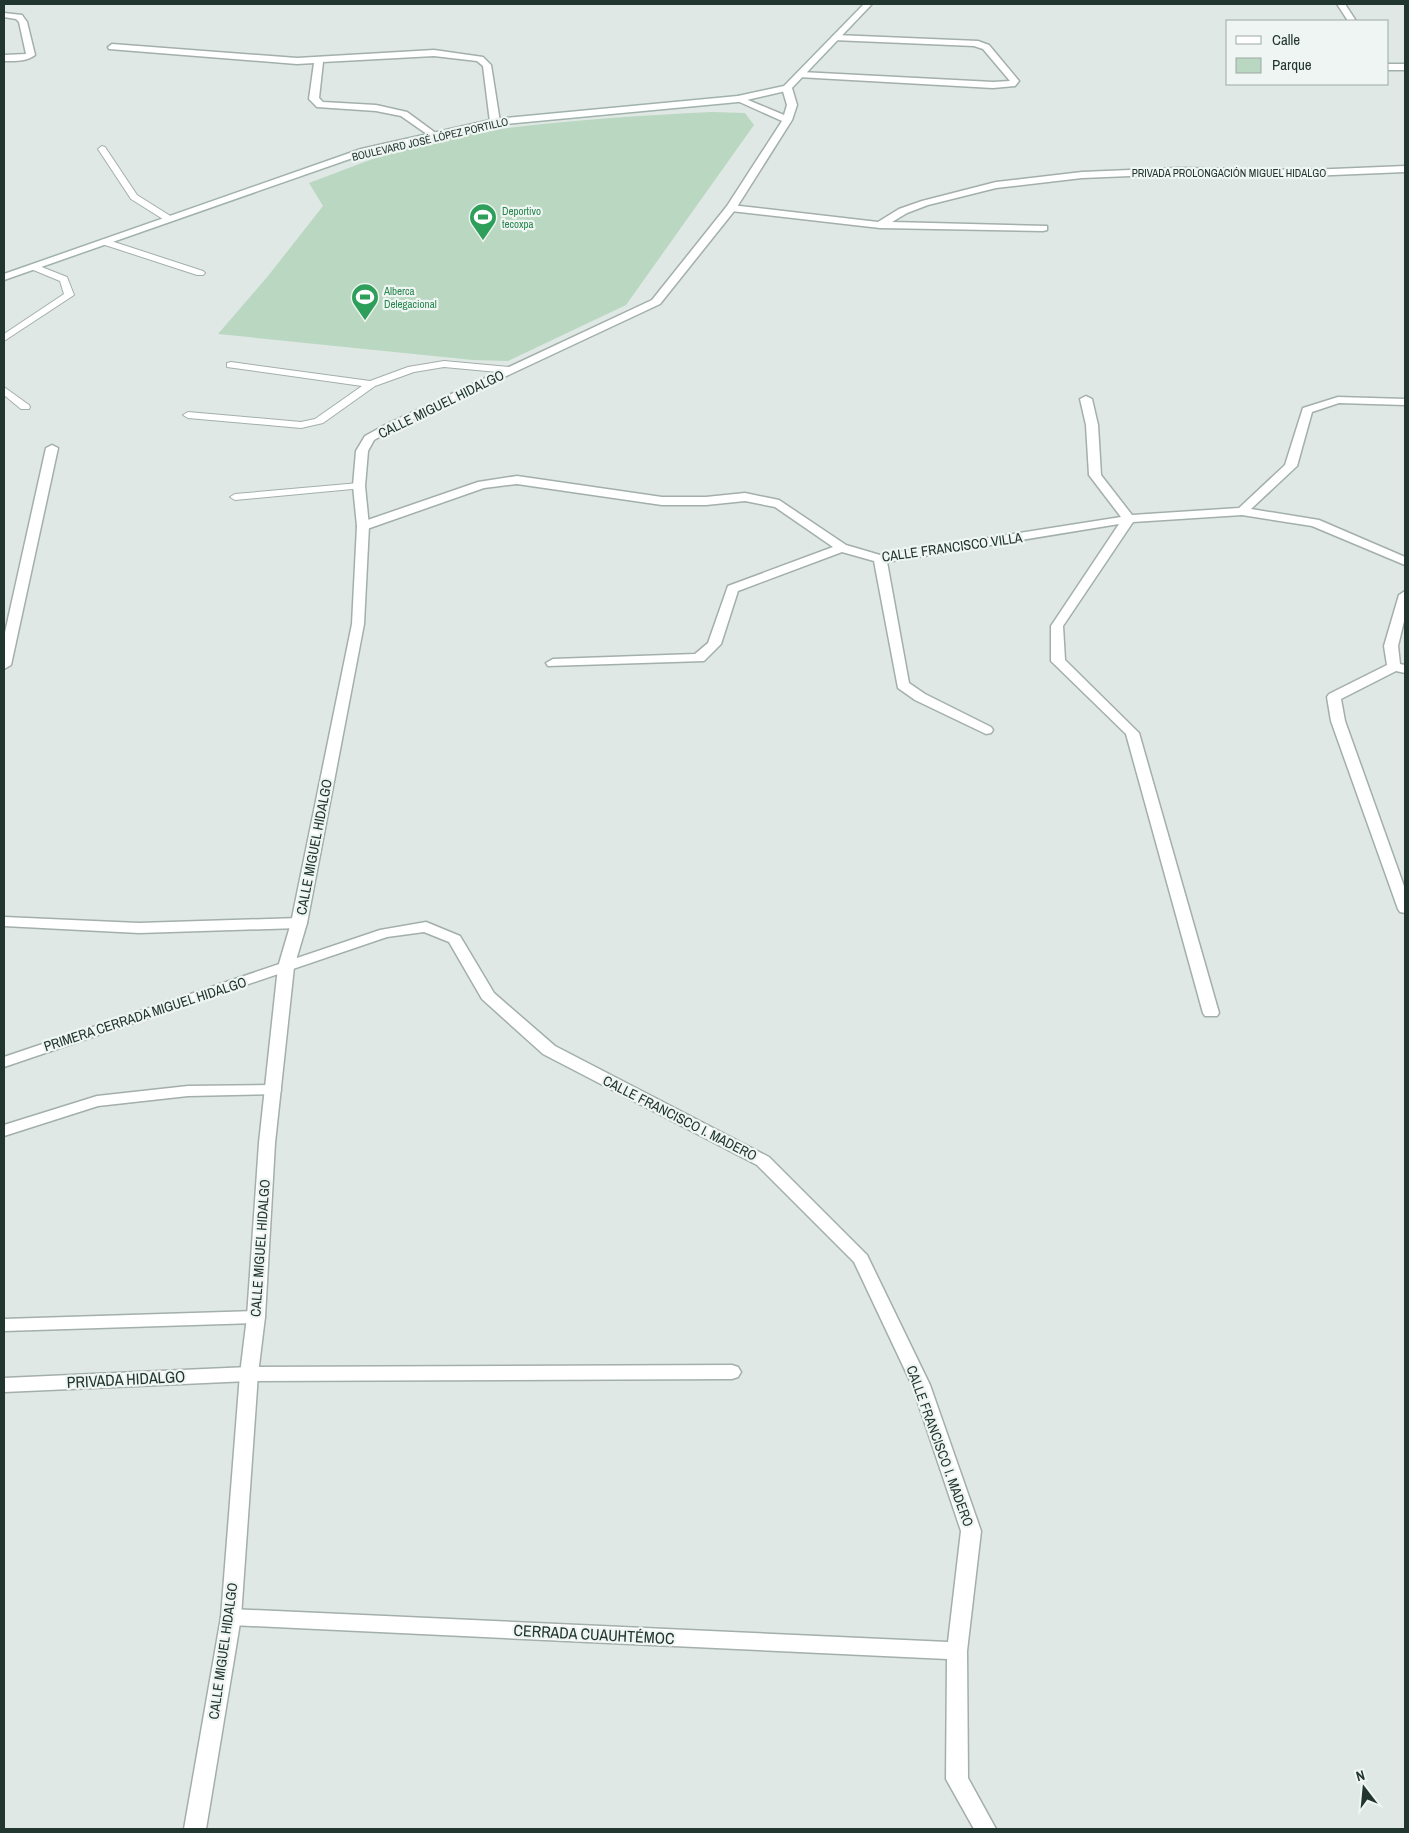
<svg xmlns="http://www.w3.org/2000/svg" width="1409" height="1833" font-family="'Archivo Narrow',sans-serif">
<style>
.green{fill:#bad7c1}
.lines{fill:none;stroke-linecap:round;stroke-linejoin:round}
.service-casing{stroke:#a3afaa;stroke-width:2}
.minor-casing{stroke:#a3afaa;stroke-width:3}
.tertiary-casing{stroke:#a3afaa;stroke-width:3}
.secondary-casing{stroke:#a0b2ab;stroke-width:3}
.service{fill:#fff;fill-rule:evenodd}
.minor{fill:#fff;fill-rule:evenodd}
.tertiary{fill:#fff;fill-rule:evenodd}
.secondary{fill:#fff;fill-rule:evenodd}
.labels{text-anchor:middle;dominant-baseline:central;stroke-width:4.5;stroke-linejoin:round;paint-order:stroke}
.far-street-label{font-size:11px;fill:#223630;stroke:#eff5f2}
.far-leisure-label{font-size:11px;fill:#27864d;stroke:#eff5f2;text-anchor:start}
.street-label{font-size:14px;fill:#223630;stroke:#eff5f2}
.near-street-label{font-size:16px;fill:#223630;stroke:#eff5f2}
</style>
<rect width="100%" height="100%" fill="#dfe8e4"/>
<path class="green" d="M 712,112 L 745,113 L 754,125 L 626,305 L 508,361 L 473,360 L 218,334 L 268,276 L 323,206 L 309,183 C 357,165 407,144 458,135 C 541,122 627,116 712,112 Z"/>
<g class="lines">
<g class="service-casing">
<g id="service">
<path d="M 102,146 L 105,147 L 137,195 L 172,217 L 172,221 L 166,221 L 131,199 L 98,149 Z"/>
<path d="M 105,239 L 203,271 L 205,273 L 203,275 L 197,275 L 102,244 L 102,240 Z"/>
<path d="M 34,264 L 67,277 L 74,295 L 4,341 L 4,334 L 64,294 L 60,281 L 31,269 L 31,265 Z"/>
<path d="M 444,361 L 509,367 L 514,370 L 509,373 L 444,367 L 414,372 L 375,386 L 323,423 L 301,428 L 188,418 L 183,415 L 188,412 L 301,422 L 315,419 L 362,386 L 227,367 L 227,363 L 231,362 L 370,381 L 408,367 Z"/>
<path d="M 4,387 L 29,405 L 30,407 L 29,409 L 21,409 L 4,395 Z"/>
<path d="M 359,483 L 363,484 L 364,486 L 363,488 L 235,500 L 230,497 L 235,494 Z"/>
</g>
</g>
<g class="minor-casing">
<g id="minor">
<path d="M 1337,4 L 1345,4 L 1356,21 L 1348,21 Z"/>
<path d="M 4,13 L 22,15 L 27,22 L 35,55 C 26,62 15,61 4,61 L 4,55 L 26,54 L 19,22 L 16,19 L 4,17 Z"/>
<path d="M 836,35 L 978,41 L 989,45 L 1019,81 L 1015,86 L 993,88 L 798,77 L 797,75 L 801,72 L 993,82 L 1010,81 L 983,49 L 974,46 L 833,40 L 833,36 Z"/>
<path d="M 112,44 L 297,58 L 434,50 L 483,57 L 491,65 L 500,122 L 495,125 L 490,122 L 483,66 L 477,61 L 434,56 L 323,62 L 319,98 L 323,102 L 376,105 L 407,112 L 437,134 L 439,136 L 434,139 L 401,116 L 376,111 L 317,107 L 309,99 L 314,63 L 297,64 L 109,49 L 108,47 Z"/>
<rect x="1388" y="64" width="17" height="6"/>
<path d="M 1405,166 L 1405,172 L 1309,176 L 1178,174 L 1082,178 L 996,188 L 928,205 L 907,213 L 892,222 L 1047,226 L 1047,230 L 1043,231 L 880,228 L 731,211 L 726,208 L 731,205 L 878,222 L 899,209 L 922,201 L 996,182 L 1082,172 L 1178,168 L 1309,170 Z"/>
<path d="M 1086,396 L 1092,399 L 1098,425 L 1101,475 L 1132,515 L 1239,508 L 1285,465 L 1303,408 L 1338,397 L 1405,399 L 1405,405 L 1339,403 L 1312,412 L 1297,466 L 1251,509 L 1319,520 L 1405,557 L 1405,565 L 1312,526 L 1242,515 L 1133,522 L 1063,626 L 1065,660 L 1139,733 L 1219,1013 L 1217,1016 L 1205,1016 L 1203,1013 L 1126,734 L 1051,661 L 1051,626 L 1119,524 L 887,562 L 909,683 L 925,694 L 991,727 L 993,730 L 991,733 L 986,734 L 915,700 L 898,688 L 874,561 L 842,552 L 738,591 L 721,644 L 704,661 L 548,666 L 546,663 L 553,659 L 695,654 L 708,643 L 728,586 L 833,547 L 775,507 L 745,501 L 706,505 L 662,505 L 517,484 L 484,488 L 367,529 L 363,530 L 357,526 L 359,523 L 478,482 L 517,476 L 662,497 L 706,497 L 745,493 L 779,500 L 846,545 L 880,555 L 1121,517 L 1089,475 L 1086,425 L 1080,399 Z"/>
<path d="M 52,445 L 58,448 L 11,665 L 4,669 L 4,637 L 46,448 Z"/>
<path d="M 1405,591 L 1405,617 L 1398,646 L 1400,664 L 1405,665 L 1405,673 L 1396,671 L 1341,699 L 1345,721 L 1405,889 L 1405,913 L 1400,912 L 1398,909 L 1331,721 L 1327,697 L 1329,694 L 1387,665 L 1384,646 L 1399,595 Z"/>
<path d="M 4,917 L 139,923 L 299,918 L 304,920 L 307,923 L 304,926 L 299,928 L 139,933 L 4,926 Z"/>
<path d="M 426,922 L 460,936 L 494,993 L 555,1046 L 769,1157 L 867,1255 L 930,1385 L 981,1531 L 967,1651 L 968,1778 L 996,1829 L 974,1829 L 946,1779 L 947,1659 L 231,1625 L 224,1623 L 221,1617 L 224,1611 L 231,1609 L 948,1642 L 961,1531 L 912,1385 L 854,1262 L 757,1165 L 543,1054 L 482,999 L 449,942 L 424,932 L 387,937 L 4,1067 L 4,1057 L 380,930 Z"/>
<path d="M 273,1085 L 279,1086 L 281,1090 L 279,1094 L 188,1096 L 98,1106 L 4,1136 L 4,1125 L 97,1096 L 188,1086 Z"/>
<path d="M 256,1311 L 262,1312 L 265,1317 L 262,1322 L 256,1323 L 4,1331 L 4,1319 Z"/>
<path d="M 732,1365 L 738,1367 L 741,1372 L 738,1377 L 732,1379 L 249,1381 L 4,1392 L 4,1378 L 249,1367 Z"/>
</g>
</g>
<g class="tertiary-casing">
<path id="tertiary" d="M 787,85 L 792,88 L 797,105 L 792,120 L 735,210 L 660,304 L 393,429 L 374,440 L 368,451 L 365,486 L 369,526 L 364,624 L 307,923 L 294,967 L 275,1143 L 265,1317 L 258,1374 L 241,1617 L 206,1829 L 184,1829 L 221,1617 L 240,1374 L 247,1317 L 259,1143 L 278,967 L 291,923 L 352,624 L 357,526 L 353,486 L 356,451 L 365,436 L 385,425 L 652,300 L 727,206 L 782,121 L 733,99 L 738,96 L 741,97 L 784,115 L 787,105 L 782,88 Z"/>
</g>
<g class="secondary-casing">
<path id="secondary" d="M 864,4 L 872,4 L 790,90 L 738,102 L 495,125 L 364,154 L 4,280 L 4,274 L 361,149 L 495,119 L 738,96 L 784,86 Z"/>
</g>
<use href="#service" class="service"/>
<use href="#minor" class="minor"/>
<use href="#tertiary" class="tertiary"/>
<use href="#secondary" class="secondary"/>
</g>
<defs>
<g id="stadium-pin" transform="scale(1.4375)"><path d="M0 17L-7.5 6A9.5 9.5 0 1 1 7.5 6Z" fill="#2e9e5b" stroke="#eff5f2"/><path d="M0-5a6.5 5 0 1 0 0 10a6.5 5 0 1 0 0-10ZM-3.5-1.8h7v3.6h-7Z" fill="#fff"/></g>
</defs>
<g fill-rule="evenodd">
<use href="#stadium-pin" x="483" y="217"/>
<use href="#stadium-pin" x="365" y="297"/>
</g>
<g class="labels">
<g class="far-street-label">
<text transform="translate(430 139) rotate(-13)">BOULEVARD JOSÉ LÓPEZ PORTILLO</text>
<text x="1229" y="173">PRIVADA PROLONGACIÓN MIGUEL HIDALGO</text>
</g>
<g class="far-leisure-label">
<text x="502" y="211">Deportivo<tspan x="502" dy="13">tecoxpa</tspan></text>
<text x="384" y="291">Alberca<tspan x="384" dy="13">Delegacional</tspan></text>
</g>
<g class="street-label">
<text transform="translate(441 404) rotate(-26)">CALLE MIGUEL HIDALGO</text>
<text transform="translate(952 547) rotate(-8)">CALLE FRANCISCO VILLA</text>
<text transform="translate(314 847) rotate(-79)">CALLE MIGUEL HIDALGO</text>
<text transform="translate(145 1014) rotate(-18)">PRIMERA CERRADA MIGUEL HIDALGO</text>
<text transform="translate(680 1118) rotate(27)">CALLE FRANCISCO I. MADERO</text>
<text transform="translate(260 1248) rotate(-86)">CALLE MIGUEL HIDALGO</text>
<text transform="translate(940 1446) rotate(70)">CALLE FRANCISCO I. MADERO</text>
<text transform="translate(223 1651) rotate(-82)">CALLE MIGUEL HIDALGO</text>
</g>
<g class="near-street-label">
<text transform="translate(126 1379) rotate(-3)">PRIVADA HIDALGO</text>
<text transform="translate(594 1634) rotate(3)">CERRADA CUAUHTÉMOC</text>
</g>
</g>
<rect width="1409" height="1833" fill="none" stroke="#223630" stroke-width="10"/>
<rect x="1226" y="20" width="162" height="65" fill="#eff5f2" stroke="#9da9a4"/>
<rect x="1236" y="36" width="25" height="8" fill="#ffffff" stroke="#9da9a4"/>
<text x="1272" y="45" font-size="15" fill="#223630">Calle</text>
<rect x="1236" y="58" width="25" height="15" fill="#bad7c1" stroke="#9da9a4"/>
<text x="1272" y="70" font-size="15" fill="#223630">Parque</text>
<g transform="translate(1364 1788) rotate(344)" stroke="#eff5f2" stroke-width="4" paint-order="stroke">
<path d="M0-4L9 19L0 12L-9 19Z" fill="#223630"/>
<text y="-8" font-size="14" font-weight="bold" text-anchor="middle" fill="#223630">N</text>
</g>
</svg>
